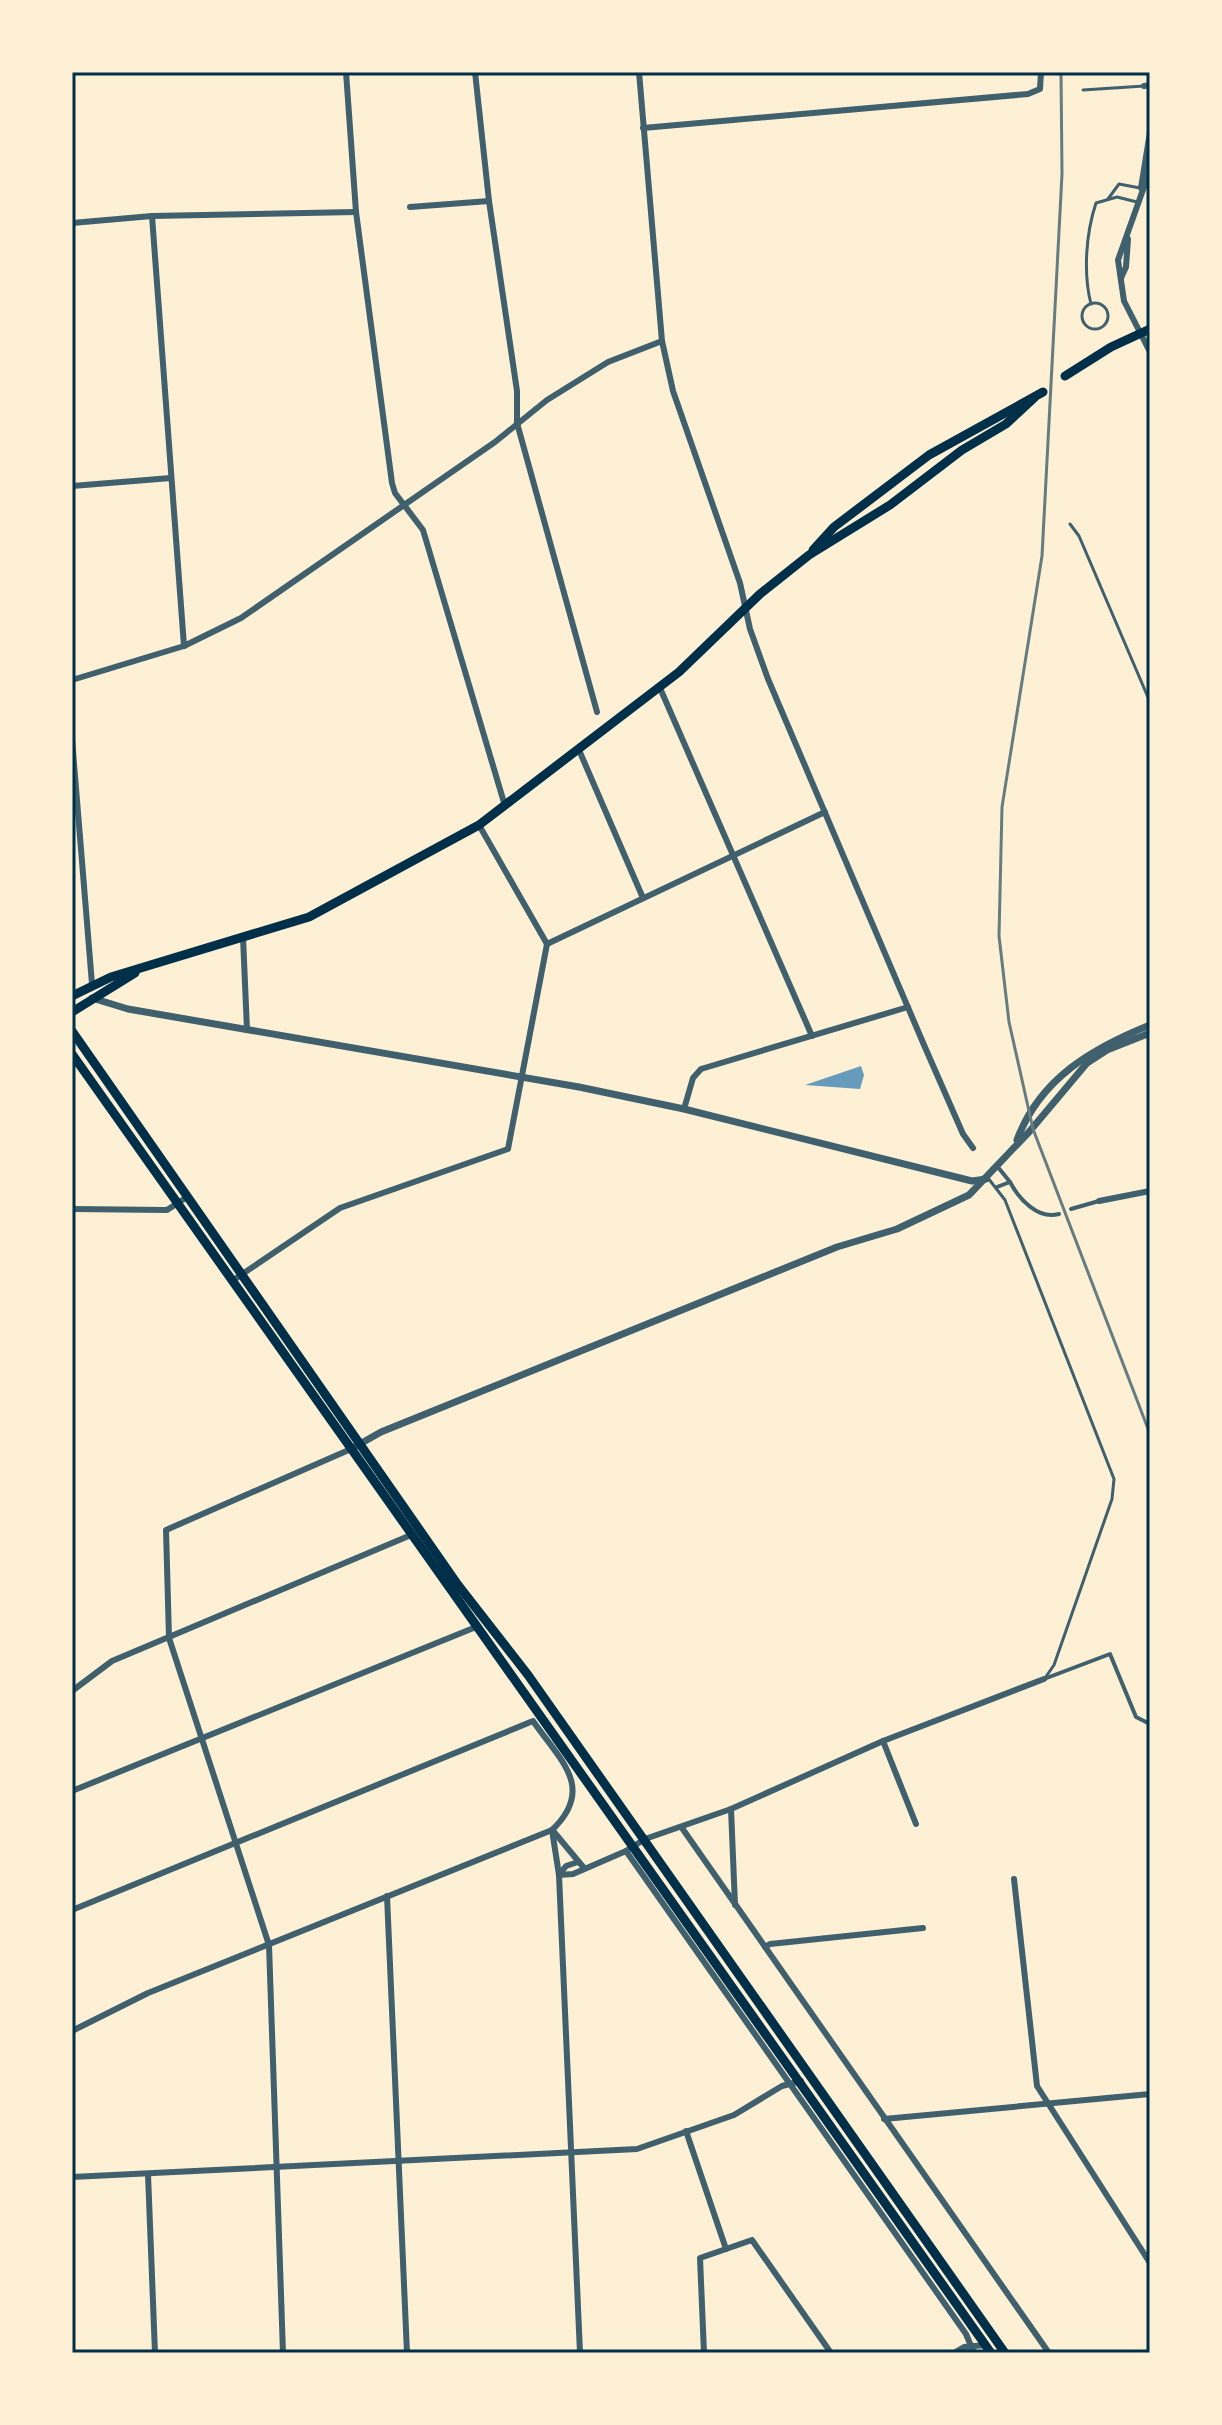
<svg xmlns="http://www.w3.org/2000/svg" width="1222" height="2425" font-family="'Crimson Pro',serif">
<style>
.water{fill:#669bbc}
.lines{fill:none;stroke-linecap:round;stroke-linejoin:round}
.service{stroke:#3f606c;stroke-width:3}
.pedestrian{stroke:#3f606c;stroke-width:4}
.minor{stroke:#3f606c;stroke-width:6}
.tertiary{stroke:#3f606c;stroke-width:7}
.primary{stroke:#003049;stroke-width:9}
.rail{stroke:#657d81;stroke-width:3}
.neatline{fill:none;stroke:#003049;stroke-width:3}
</style>
<rect width="100%" height="100%" fill="#fdf0d5"/>
<path class="water" d="M 861,1066 L 864,1075 L 860,1089 L 805,1085 Z"/>
<g class="lines">
<g class="service">
<path d="M 1083,90 L 1144,86"/>
<path d="M 1108,199 L 1119,184 L 1140,188"/>
<circle cx="1095" cy="316" r="13"/>
<path d="M 1091,304 C 1083,273 1086,233 1096,203 L 1117,197 L 1137,202"/>
<path d="M 1070,524 L 1079,536 L 1150,702"/>
<path d="M 988,1178 L 1005,1200 L 1114,1479 L 1112,1499 L 1054,1665 L 1045,1678"/>
</g>
<g class="pedestrian">
<path d="M 997,1166 L 1010,1182"/>
<path d="M 997,1187 L 1010,1182 C 1019,1199 1038,1220 1059,1214"/>
<path d="M 1071,1209 L 1099,1201"/>
<path d="M 1044,1679 L 1110,1654 L 1136,1717 L 1150,1724"/>
</g>
<g class="minor">
<path d="M 346,72 L 356,212 L 392,483 L 395,493 L 423,530 L 505,806"/>
<path d="M 475,72 L 489,201 L 517,391 L 517,423 L 597,712"/>
<path d="M 639,72 L 662,341 L 673,391 L 740,583 L 750,629 L 768,679 L 924,1045 L 963,1134 L 973,1148"/>
<path d="M 1144,86 L 1150,85"/>
<path d="M 643,128 L 1028,94 L 1040,89 L 1041,72"/>
<path d="M 1150,170 L 1118,260 L 1124,301 L 1150,352"/>
<path d="M 1141,188 L 1150,132"/>
<path d="M 410,207 L 489,201"/>
<path d="M 152,216 L 184,646"/>
<path d="M 72,223 L 152,216 L 356,212"/>
<path d="M 1121,278 L 1126,267 L 1128,239"/>
<path d="M 72,486 L 171,478"/>
<path d="M 72,680 L 184,646 L 241,618 L 495,442 L 547,400 L 608,362 L 662,341"/>
<path d="M 660,688 L 812,1036"/>
<path d="M 72,739 L 92,984"/>
<path d="M 579,750 L 643,898"/>
<path d="M 243,937 L 247,1030"/>
<path d="M 547,944 L 825,812"/>
<path d="M 684,1109 L 693,1078 L 701,1069 L 908,1007"/>
<path d="M 1099,1201 L 1150,1191"/>
<path d="M 72,1209 L 167,1210 L 187,1197"/>
<path d="M 232,1281 L 340,1208 L 508,1149 L 547,944 L 479,825"/>
<path d="M 72,1691 L 112,1661 L 411,1535"/>
<path d="M 72,1791 L 476,1627"/>
<path d="M 731,1809 L 735,1905"/>
<path d="M 916,1824 L 883,1741 L 1044,1679"/>
<path d="M 682,1828 L 1049,2353"/>
<path d="M 552,1830 L 559,1875 L 580,2353"/>
<path d="M 554,1832 L 584,1868"/>
<path d="M 626,1851 L 966,2334 L 974,2353"/>
<path d="M 559,1875 L 573,1874 L 626,1851 L 645,1839 L 731,1809 L 883,1741"/>
<path d="M 559,1875 L 566,1866 L 578,1862"/>
<path d="M 1014,1879 L 1037,2086 L 1150,2263"/>
<path d="M 387,1896 L 407,2353"/>
<path d="M 72,1910 L 533,1721 C 560,1760 596,1788 552,1830 L 148,1993 L 72,2031"/>
<path d="M 765,1947 L 770,1944 L 923,1928"/>
<path d="M 884,2119 L 1150,2094"/>
<path d="M 686,2131 L 726,2249"/>
<path d="M 148,2174 L 155,2353"/>
<path d="M 72,2177 L 637,2149 L 734,2115 L 782,2086 L 801,2081"/>
<path d="M 283,2353 L 269,1945 L 169,1638 L 166,1530 L 351,1449"/>
<path d="M 704,2353 L 700,2258 L 752,2240 L 831,2353"/>
<path d="M 954,2353 L 964,2347 L 985,2345"/>
</g>
<g class="tertiary">
<path d="M 92,998 L 128,1009 L 579,1087 L 684,1109 L 972,1181 L 986,1179"/>
<path d="M 1017,1140 C 1040,1078 1093,1048 1150,1025"/>
<path d="M 351,1449 L 381,1432 L 837,1247 L 897,1229 L 969,1195 L 1029,1132 L 1087,1063 L 1107,1050 L 1150,1033"/>
</g>
<g class="primary">
<path d="M 1065,376 L 1111,347 L 1150,329"/>
<path d="M 813,550 L 834,527 L 929,455 L 1043,392"/>
<path d="M 72,996 L 111,977 L 309,917 L 479,825 L 679,672 L 760,594 L 809,555 L 890,505 L 962,450 L 1006,424 L 1034,398"/>
<path d="M 72,1012 L 135,973"/>
<path d="M 72,1031 L 458,1585 L 528,1675 L 1005,2353"/>
<path d="M 72,1054 L 991,2353"/>
</g>
<path class="rail" d="M 1061,72 L 1062,174 L 1042,556 L 1002,807 L 999,936 L 1009,1022 L 1033,1129 L 1150,1434"/>
</g>
<rect width="1222" height="2425" fill="none" stroke="#fdf0d5" stroke-width="148"/>
<rect x="74" y="74" width="1074" height="2277" class="neatline"/>
</svg>
